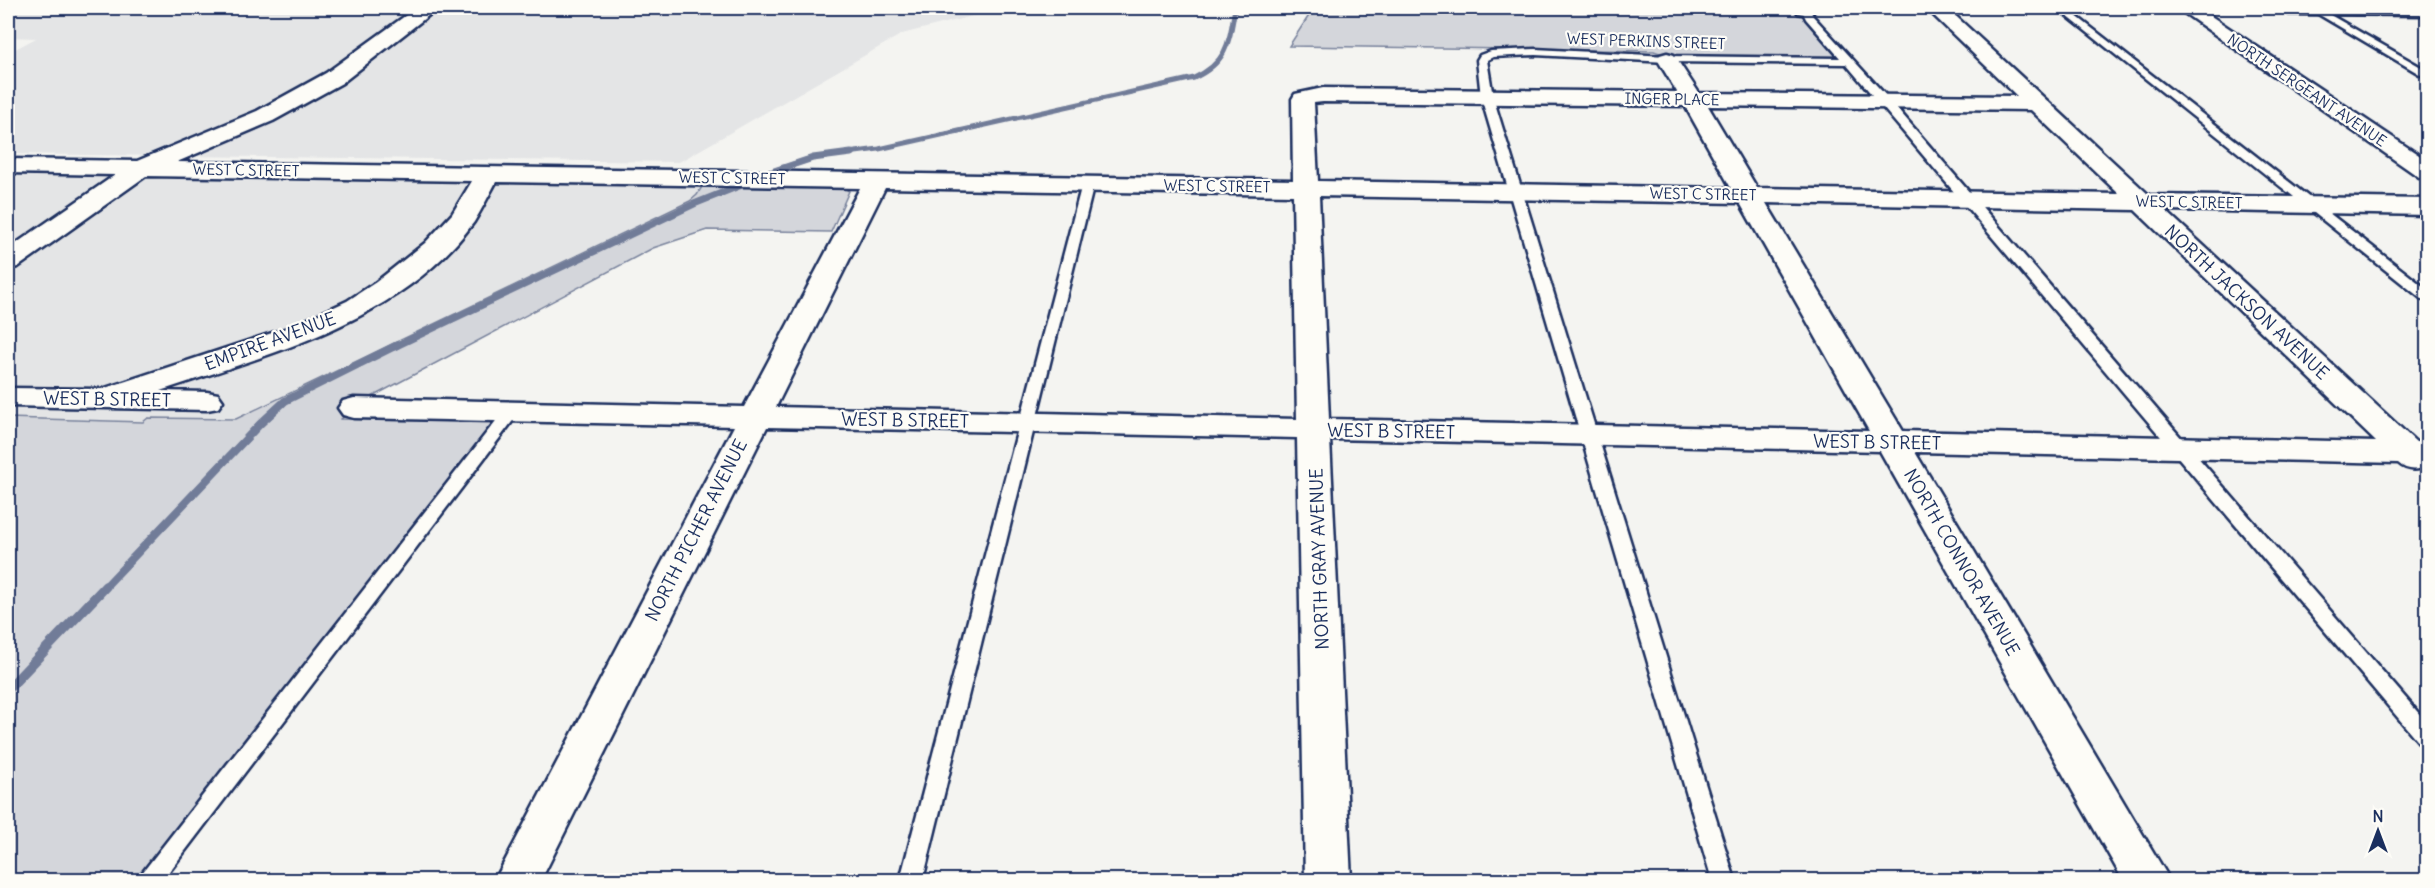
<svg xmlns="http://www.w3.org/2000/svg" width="2435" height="888" font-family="Delius,sans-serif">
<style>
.built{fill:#e4e5e6}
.green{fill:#d4d6db;stroke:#78829c;stroke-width:1.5}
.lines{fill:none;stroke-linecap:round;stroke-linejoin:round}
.stream-far3{stroke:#717c98;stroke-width:5}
.stream-far2{stroke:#717c98;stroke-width:7}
.stream-far1{stroke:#717c98;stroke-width:8}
.stream{stroke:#717c98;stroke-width:10}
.service-casing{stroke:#1b2f5e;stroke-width:5}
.minor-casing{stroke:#1b2f5e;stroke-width:5}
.service{fill:#fdfcf7;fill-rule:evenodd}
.minor{fill:#fdfcf7;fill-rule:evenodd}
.labels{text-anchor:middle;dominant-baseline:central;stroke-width:4.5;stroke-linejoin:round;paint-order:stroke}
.far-street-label{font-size:15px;fill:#1b2f5e;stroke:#fdfcf7}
.street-label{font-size:18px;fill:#1b2f5e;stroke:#fdfcf7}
</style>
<rect width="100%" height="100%" fill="#f4f4f1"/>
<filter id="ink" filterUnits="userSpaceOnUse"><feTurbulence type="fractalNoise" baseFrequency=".0167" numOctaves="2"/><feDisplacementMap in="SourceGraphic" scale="12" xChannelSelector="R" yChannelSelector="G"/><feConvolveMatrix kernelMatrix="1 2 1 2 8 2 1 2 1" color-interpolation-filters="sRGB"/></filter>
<g filter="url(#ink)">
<g class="built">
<path d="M 8,8 L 1004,8 L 902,34 L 679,162 L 8,154 L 8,53 L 36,38 L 8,37 Z"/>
<path d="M 8,172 L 105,174 L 114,175 L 8,250 Z"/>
<path d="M 155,175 L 703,185 L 697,195 L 690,201 L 236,419 L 148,418 L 143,422 L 8,418 L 8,271 L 138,180 Z"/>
</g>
<g class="green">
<path d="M 1329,8 L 1797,8 L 1842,59 L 1671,57 L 1654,51 L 1289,46 L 1310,14 Z"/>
<path d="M 703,185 L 842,187 L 849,191 L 831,232 L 707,230 L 653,248 L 366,400 L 341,419 L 497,421 L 138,880 L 8,880 L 8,418 L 143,422 L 148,418 L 236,419 L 690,201 L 697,195 Z"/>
</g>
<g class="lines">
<path class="stream-far3" d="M 840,154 L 879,149 L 1194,78 C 1228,62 1229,42 1235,8"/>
<g class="stream-far2">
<path d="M 774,171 L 813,158 L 851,153"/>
<path d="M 394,347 L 694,204 L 739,186"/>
</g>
<path class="stream-far1" d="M 105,587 L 260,424 L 285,401 L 397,345"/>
<path class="stream" d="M 8,689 L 106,586"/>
<g class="service-casing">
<g id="service">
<path d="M 1801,8 L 1809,8 L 1813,16 L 1889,99 L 2428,724 L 2428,747 L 2421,745 L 1846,64 L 1667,62 L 1535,55 L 1493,57 L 1487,60 L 1493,97 L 1735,880 L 1712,880 L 1481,97 L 1477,60 L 1480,55 L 1491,51 L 1535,49 L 1667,56 L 1840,58 L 1806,19 Z"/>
<path d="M 2057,8 L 2066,8 L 2428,290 L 2428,301 L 2423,300 Z"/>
<path d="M 2308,8 L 2318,8 L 2428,71 L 2428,79 Z"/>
<path d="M 1088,180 L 1094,184 L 923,880 L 900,880 L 1082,184 Z"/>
<path d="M 512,406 L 520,411 L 518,414 L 163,880 L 139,880 L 142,873 L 506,408 Z"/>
</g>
</g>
<g class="minor-casing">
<g id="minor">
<path d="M 416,8 L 438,8 L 342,83 L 273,121 L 177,162 L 1293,180 L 1292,99 L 1295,94 L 1323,88 L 1677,92 L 1657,59 L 1660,55 L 1667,53 L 1674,55 L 1699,93 L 2017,96 L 1926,8 L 1947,8 L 2149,195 L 2428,199 L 2428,215 L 2165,210 L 2416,442 L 2428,443 L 2428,466 C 2417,471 2407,471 2398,463 L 1915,452 L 2170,880 L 2123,880 L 1880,451 L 1330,439 L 1351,880 L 1305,880 L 1297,438 L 767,427 L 541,880 L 495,880 L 734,426 L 354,418 L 343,415 L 338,408 L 343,401 L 354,398 L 744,407 L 860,188 L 496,182 C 489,195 482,209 474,222 C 401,322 271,353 160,391 L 207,392 L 218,394 L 223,401 L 218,408 L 207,410 L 8,406 L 8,388 L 102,389 L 293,326 L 347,301 L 376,282 L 425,243 L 452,214 L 472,181 L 146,176 L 18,267 L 8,269 L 8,249 L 115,175 L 8,173 L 8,159 L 137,161 L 257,111 L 326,73 ZM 1323,102 L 1685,106 L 1731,188 L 1318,181 L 1314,103 ZM 1708,106 L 2031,110 L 2119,194 L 1757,188 ZM 885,188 L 1293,195 L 1297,419 L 776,407 ZM 1319,196 L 1740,203 L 1869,431 L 1329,419 ZM 1766,203 L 2135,210 L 2376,442 L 1903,431 Z"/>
<path d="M 1796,8 L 1817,8 C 1812,15 1806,15 1798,13 Z"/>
<path d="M 2177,8 L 2199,8 L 2428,161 L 2428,179 L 2419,177 Z"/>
<path d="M 2279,8 L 2428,8 L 2428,15 L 2289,14 L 2282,12 Z"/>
</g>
</g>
<use href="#service" class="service"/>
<use href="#minor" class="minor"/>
</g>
</g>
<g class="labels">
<g class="far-street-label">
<text transform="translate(1646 41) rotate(2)">WEST PERKINS STREET</text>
<text transform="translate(2307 90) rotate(34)">NORTH SERGEANT AVENUE</text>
<text transform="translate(1672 99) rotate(1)">INGER PLACE</text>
<text transform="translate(246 170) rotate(1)">WEST C STREET</text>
<text transform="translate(732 178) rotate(1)">WEST C STREET</text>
<text transform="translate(1217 186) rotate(1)">WEST C STREET</text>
<text transform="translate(1703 194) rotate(1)">WEST C STREET</text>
<text transform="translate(2189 202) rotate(1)">WEST C STREET</text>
</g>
<g class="street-label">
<text transform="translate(2247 302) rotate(43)">NORTH JACKSON AVENUE</text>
<text transform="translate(270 341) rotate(-20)">EMPIRE AVENUE</text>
<text transform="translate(107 399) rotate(1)">WEST B STREET</text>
<text transform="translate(905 420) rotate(1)">WEST B STREET</text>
<text transform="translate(1391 431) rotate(1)">WEST B STREET</text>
<text transform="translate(1877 442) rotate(1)">WEST B STREET</text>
<text transform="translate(696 530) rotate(-63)">NORTH PICHER AVENUE</text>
<text transform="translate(1319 559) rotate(-92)">NORTH GRAY AVENUE</text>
<text transform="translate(1962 562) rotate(60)">NORTH CONNOR AVENUE</text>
</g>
</g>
<rect width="2435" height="888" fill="none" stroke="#fdfcf7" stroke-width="30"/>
<rect x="15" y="15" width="2405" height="858" fill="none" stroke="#1b2f5e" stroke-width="2" filter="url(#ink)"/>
<g transform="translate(2378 831)" stroke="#fdfcf7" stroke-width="4.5" paint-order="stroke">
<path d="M0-4.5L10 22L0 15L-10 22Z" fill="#1b2f5e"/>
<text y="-9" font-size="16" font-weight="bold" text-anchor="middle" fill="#1b2f5e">N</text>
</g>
</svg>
